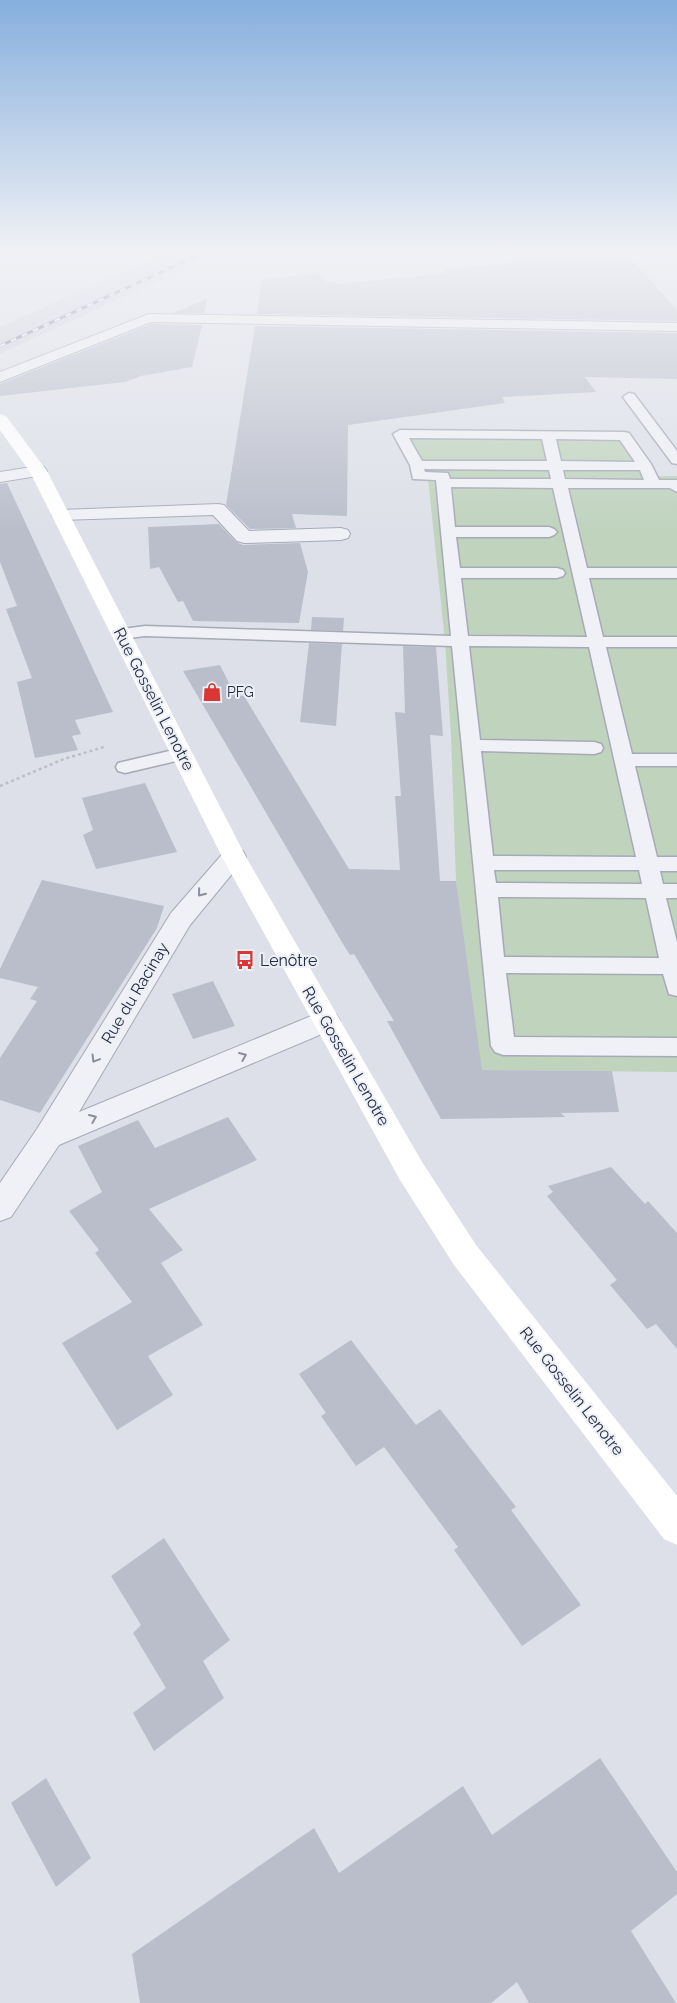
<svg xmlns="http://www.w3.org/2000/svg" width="677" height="2003" font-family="Raleway,sans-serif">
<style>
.built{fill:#cfd2dd}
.green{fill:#bfd3bd}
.building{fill:#babecb}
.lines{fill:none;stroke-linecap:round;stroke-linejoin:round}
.lane-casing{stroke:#a6aab6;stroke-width:3}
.street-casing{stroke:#a6aab6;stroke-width:2}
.path{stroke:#bbbec7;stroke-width:2.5;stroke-dasharray:3 3;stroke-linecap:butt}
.lane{fill:#f0f1f6;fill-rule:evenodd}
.street{fill:#f0f1f6;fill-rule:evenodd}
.secondary{fill:#fff;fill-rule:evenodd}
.rail-casing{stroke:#757c93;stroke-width:3}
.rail{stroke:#eceff6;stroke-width:2;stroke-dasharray:6;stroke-linecap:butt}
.oneway{stroke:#8a8e9b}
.labels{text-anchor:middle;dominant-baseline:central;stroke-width:4;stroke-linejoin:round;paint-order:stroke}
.far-poi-label{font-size:14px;fill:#252b40;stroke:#eceff6;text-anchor:start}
.street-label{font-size:16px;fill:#252b40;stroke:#eceff6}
.poi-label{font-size:16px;fill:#252b40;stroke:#eceff6;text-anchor:start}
</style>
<rect width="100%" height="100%" fill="#dde0e8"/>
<path class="built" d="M 169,252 L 220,252 L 0,354 L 0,327 Z"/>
<path class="green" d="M 396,433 L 626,434 L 658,476 L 677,476 L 677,1072 L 480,1070 L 456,881 L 451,736 L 445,641 L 428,478 L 414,469 Z"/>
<g class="building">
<path d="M 564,252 L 625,252 L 677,310 L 677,321 L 257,314 L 262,280 L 319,273 L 327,282 L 335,282 L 338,284 L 448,273 L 442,269 L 507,264 L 517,257 Z"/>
<path d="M 207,299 L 204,313 L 173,313 Z"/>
<path d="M 151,324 L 202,325 L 192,367 L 141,376 L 125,382 L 0,396 L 0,384 Z"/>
<path d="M 255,326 L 677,333 L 677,379 L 585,377 L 596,392 L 502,397 L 505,403 L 348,425 L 347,516 L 292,514 L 296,528 L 250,529 L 226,505 Z"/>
<path d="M 7,483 L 113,712 L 75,720 L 81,734 L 72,736 L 78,750 L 35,758 L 17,682 L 32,678 L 6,609 L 17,606 L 0,562 L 0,484 Z"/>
<path d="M 219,524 L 236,542 L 243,545 L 300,543 L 308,572 L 299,623 L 193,621 L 183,601 L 178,602 L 159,567 L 150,569 L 148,527 Z"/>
<path d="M 312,617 L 344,618 L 343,631 L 311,630 Z"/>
<path d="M 309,643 L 342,644 L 336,726 L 300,722 Z"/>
<path d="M 403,646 L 436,647 L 443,736 L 430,735 L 440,881 L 456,881 L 482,1070 L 612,1071 L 619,1112 L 561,1113 L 565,1117 L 441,1119 L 387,1021 L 394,1021 L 354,954 L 350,955 L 343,944 L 183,671 L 220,665 L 235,695 L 244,696 L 349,869 L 400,870 L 395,796 L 401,796 L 395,712 L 405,713 Z"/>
<path d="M 145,783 L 177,852 L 96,869 L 83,835 L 93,830 L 82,798 Z"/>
<path d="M 42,880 L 164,906 L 157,928 L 40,1113 L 0,1100 L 0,1058 L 37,1001 L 30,999 L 38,987 L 0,978 L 0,969 Z"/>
<path d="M 213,981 L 235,1026 L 193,1039 L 172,994 Z"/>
<path d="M 228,1117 L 257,1160 L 149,1209 L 183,1250 L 161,1263 L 203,1325 L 148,1356 L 173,1395 L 117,1430 L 62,1343 L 132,1302 L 95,1253 L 99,1250 L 69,1211 L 102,1192 L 78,1146 L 138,1120 L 155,1148 Z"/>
<path d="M 611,1167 L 645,1204 L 648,1201 L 677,1233 L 677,1349 L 656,1324 L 647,1329 L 610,1285 L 617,1280 L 547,1196 L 553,1192 L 548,1186 Z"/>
<path d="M 351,1340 L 416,1425 L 440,1409 L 516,1507 L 511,1510 L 581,1605 L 522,1646 L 454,1550 L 458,1547 L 384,1447 L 356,1466 L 321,1416 L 326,1413 L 299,1374 Z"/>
<path d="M 164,1538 L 230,1640 L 203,1661 L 224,1698 L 154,1751 L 133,1713 L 166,1688 L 133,1633 L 141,1625 L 111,1576 Z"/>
<path d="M 600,1758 L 677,1872 L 677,1894 L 631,1931 L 676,2003 L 529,2003 L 517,1982 L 491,2003 L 140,2003 L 132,1954 L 314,1828 L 339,1873 L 463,1786 L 492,1835 Z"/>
<path d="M 46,1778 L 91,1858 L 56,1887 L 11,1803 Z"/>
</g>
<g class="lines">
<g class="lane-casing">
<g id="lane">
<path d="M 629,393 L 634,394 L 677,451 L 677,464 L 672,463 L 623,397 Z"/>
<path d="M 400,430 L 624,432 L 629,433 L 651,464 L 659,480 L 677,480 L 677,492 L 670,488 L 568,488 L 587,568 L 677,568 L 677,578 L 589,578 L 603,637 L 677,637 L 677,647 L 606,647 L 632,754 L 677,754 L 677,766 L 635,766 L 657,857 L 677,857 L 677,871 L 660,871 L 663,884 L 677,884 L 677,898 L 666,898 L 677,942 L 677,996 L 669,994 L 663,974 L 506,973 L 514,1037 L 677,1038 L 677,1056 L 503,1055 L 495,1052 L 491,1046 L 452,646 L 145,636 L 121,639 L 115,638 L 113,634 L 115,630 L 145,626 L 451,636 L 436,480 L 413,479 L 410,465 L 393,434 ZM 409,438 L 542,439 L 547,461 L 422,461 ZM 556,439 L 620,440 L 635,462 L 561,461 ZM 424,469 L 549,470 L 551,479 L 450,479 L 448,473 L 425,472 ZM 563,470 L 640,470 L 644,480 L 565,479 ZM 451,487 L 553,488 L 587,637 L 468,636 L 461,578 L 557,578 L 563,576 L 565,573 L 563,570 L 557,568 L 460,568 L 456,537 L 549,537 L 554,535 L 557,532 L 554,529 L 549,527 L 455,527 ZM 469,646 L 589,647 L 636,857 L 493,856 L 481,751 L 594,754 L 601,752 L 603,748 L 601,744 L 594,742 L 480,740 ZM 494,870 L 639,870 L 642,884 L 496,883 ZM 498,897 L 646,898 L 659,958 L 504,957 Z"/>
<path d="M 182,748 L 189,750 L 191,754 L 189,758 L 125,773 L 118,771 L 116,767 L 118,763 Z"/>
</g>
</g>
<g class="street-casing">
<g id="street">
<path d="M 149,314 L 677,323 L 677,331 L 151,322 L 0,382 L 0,372 Z"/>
<path d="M 38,466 L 44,467 L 47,471 L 44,475 L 0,482 L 0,472 Z"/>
<path d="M 218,504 L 224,505 L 249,531 L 341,528 L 348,530 L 350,534 L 348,538 L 341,540 L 244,543 L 237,541 L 213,515 L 61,520 L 55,519 L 52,515 L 55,511 L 61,510 Z"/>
<path d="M 234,849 L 243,851 L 246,857 L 190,925 L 79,1112 L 316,1014 L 326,1011 L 336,1014 L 340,1021 L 336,1028 L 59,1145 L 11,1217 L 0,1221 L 0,1183 L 37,1129 L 171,913 L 225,851 Z"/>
</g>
</g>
<path class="path" d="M 0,786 L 64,759 L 104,747"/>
<use href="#lane" class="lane"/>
<use href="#street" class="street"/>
<path class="secondary" d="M 0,414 L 6,416 L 47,471 L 246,857 L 422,1162 L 476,1245 L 677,1496 L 677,1545 L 664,1539 L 454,1265 L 400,1180 L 222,857 L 30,472 L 0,430 Z"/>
<g class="rail-casing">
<path id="rail" d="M 0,346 L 205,252"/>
</g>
<use href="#rail" class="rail"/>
</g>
<defs><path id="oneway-chevron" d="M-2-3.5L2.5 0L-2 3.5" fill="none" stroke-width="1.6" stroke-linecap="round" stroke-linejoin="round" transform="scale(1.25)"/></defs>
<g class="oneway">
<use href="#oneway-chevron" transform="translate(201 893) rotate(129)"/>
<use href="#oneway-chevron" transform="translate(243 1056) rotate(-23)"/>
<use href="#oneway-chevron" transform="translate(95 1059) rotate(121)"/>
<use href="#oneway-chevron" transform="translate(93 1118) rotate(-23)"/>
</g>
<linearGradient id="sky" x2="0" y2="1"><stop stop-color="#86afdd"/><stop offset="0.47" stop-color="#f0f1f5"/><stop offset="1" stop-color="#f0f1f5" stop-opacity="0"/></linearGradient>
<rect width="677" height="533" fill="url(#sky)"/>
<defs>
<g id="shop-bare" transform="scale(1.5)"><path d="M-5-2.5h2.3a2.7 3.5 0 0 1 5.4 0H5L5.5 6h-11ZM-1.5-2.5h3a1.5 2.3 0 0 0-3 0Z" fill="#da3635" stroke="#eceff6" stroke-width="2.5" paint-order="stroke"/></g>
<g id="bus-bare" transform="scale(1.5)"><path d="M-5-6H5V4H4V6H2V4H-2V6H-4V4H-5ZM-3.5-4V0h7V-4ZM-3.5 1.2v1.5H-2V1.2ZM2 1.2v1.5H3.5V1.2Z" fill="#da3635" stroke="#eceff6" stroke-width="2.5" paint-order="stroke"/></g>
</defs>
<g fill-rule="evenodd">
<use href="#shop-bare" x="212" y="692"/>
<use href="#bus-bare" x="245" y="960"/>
</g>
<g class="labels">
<g class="far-poi-label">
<text x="227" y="692">PFG</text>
</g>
<g class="street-label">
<text transform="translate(154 699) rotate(63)">Rue Gosselin Lenotre</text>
<text transform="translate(135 993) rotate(-59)">Rue du Racinay</text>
<text transform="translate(346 1056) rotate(60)">Rue Gosselin Lenotre</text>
<text transform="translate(572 1391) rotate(52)">Rue Gosselin Lenotre</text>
</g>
<g class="poi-label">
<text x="260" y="960">Lenôtre</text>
</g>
</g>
</svg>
